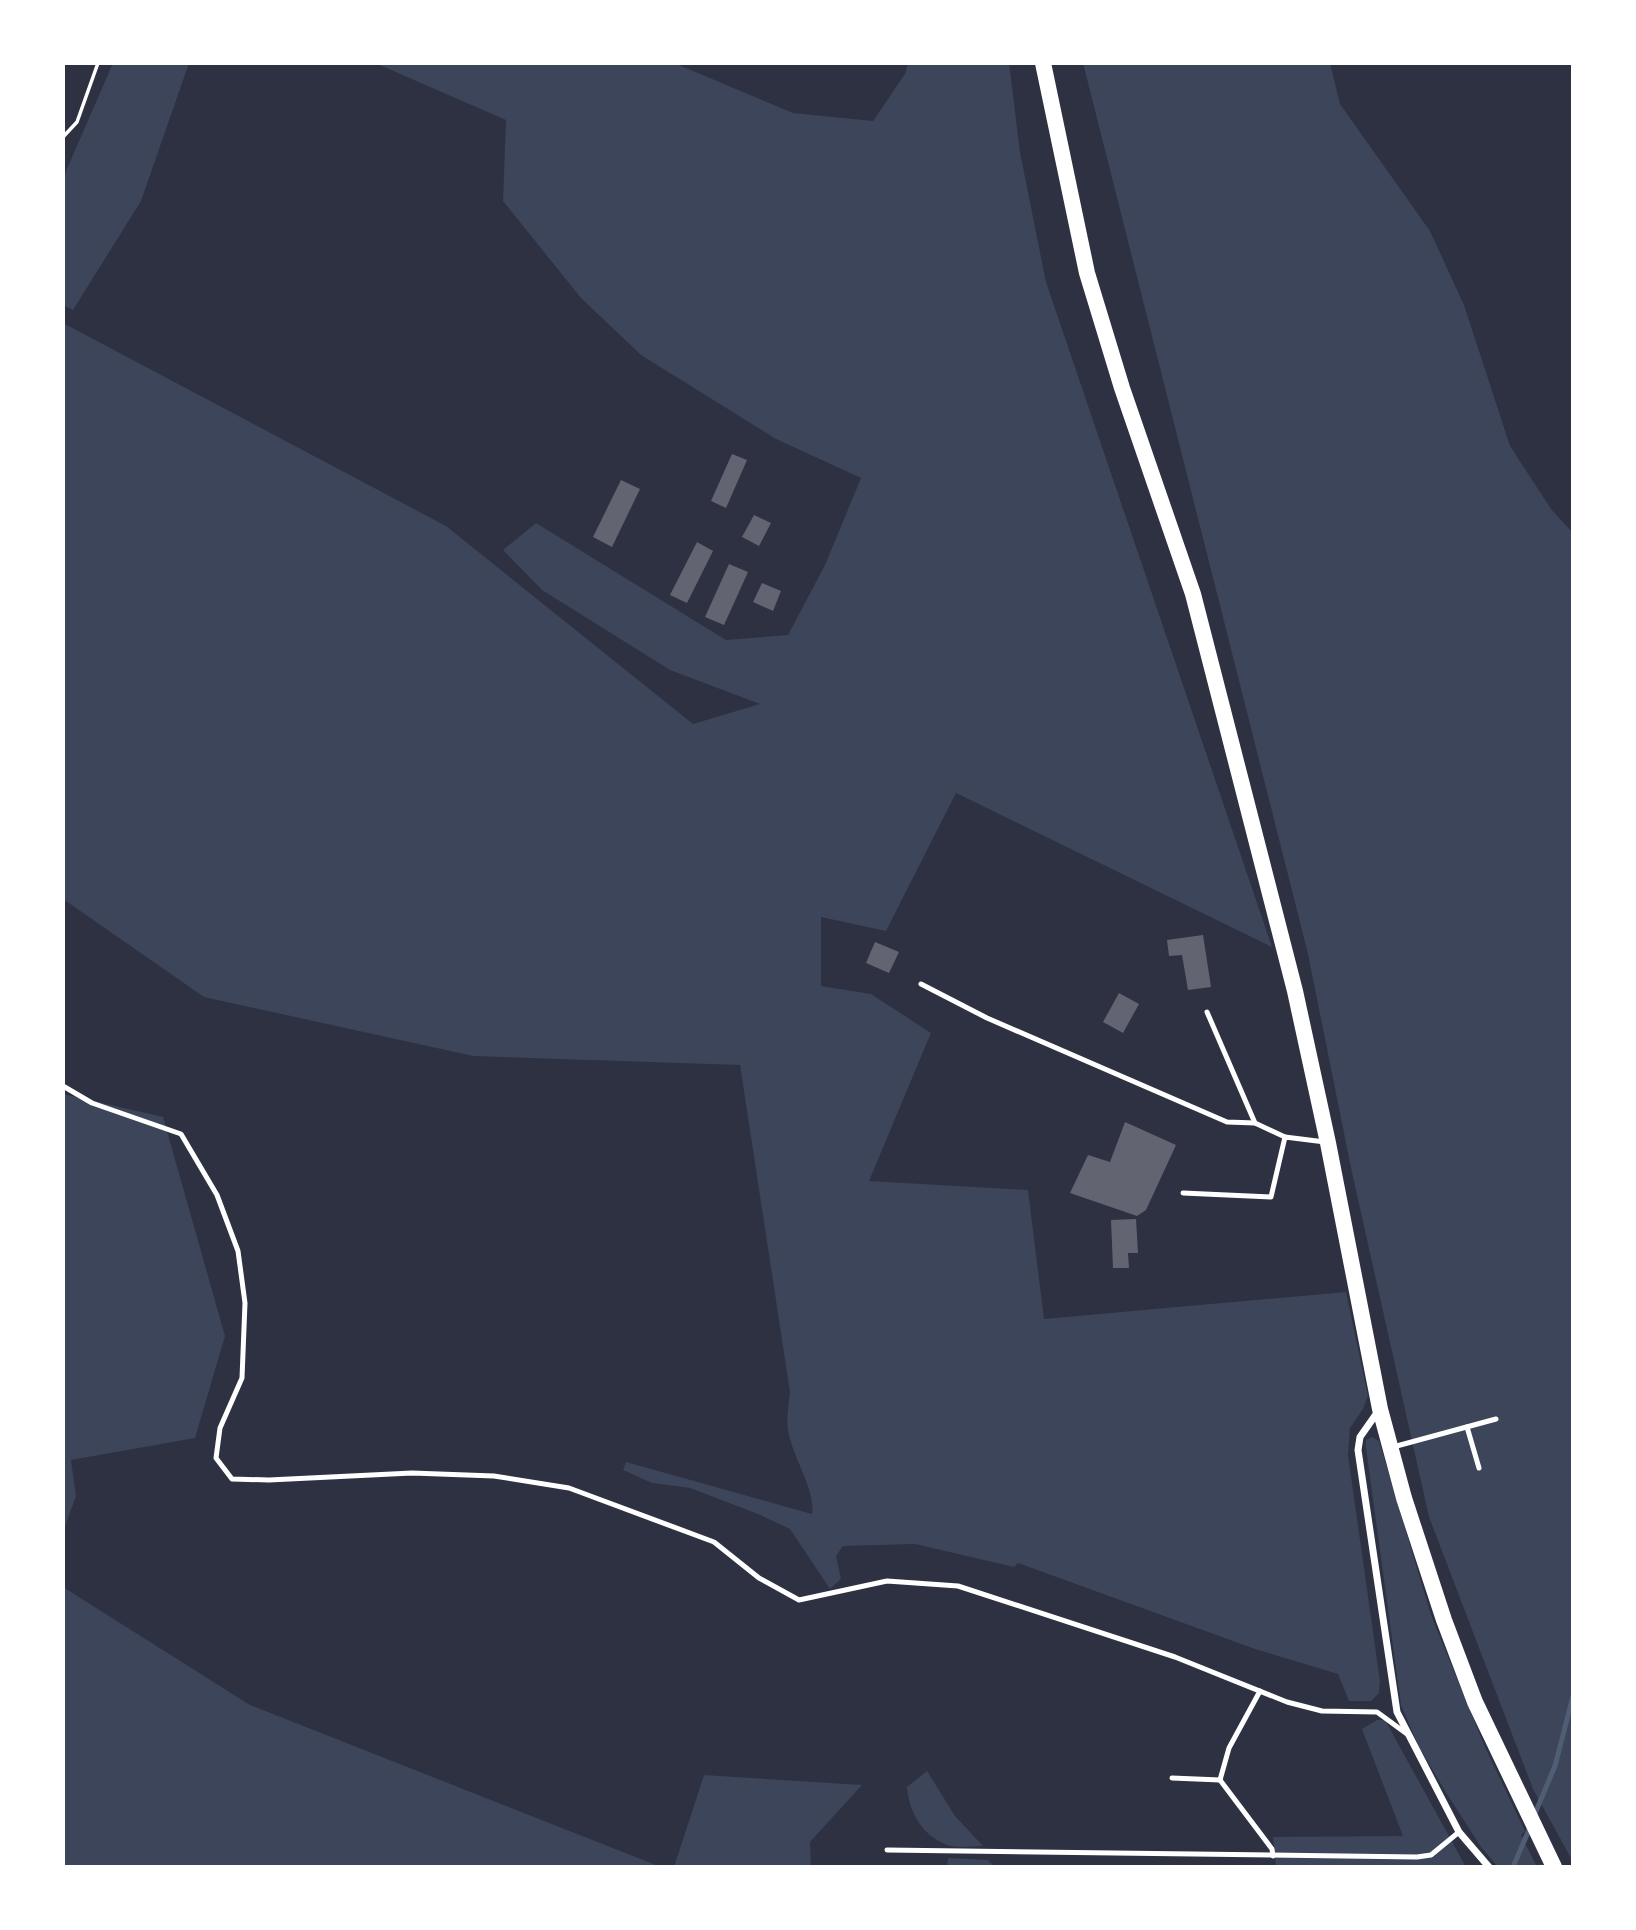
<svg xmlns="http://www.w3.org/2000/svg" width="1636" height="1930" font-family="Commissioner,sans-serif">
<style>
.green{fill:#3c4559}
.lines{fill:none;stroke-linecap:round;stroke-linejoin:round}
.stream{stroke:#4f5d75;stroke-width:5}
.building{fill:#626471}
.path{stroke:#fff;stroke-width:3.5}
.service{stroke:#fff;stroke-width:5}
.minor{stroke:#fff;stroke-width:7}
.primary{stroke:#fff;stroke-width:16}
</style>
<rect width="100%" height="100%" fill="#2d3142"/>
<g class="green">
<path d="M 113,63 L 189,63 L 141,201 L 73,310 L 63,305 L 63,178 Z"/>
<path d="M 375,63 L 674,63 L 793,113 L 873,121 L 905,74 L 908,63 L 1009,63 L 1020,152 L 1046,282 L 1272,947 L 956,793 L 886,931 L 821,917 L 821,986 L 871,994 L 931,1033 L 869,1181 L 1028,1190 L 1044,1319 L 1346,1292 L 1368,1396 L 1363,1409 L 1350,1428 L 1348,1455 L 1380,1681 L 1379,1693 L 1371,1701 L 1349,1701 L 1338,1674 L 1255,1649 L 1018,1563 L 1014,1567 L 915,1544 L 843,1546 L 836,1556 L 841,1579 L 830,1589 L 790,1529 L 758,1514 L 690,1488 L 652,1483 L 623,1470 L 626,1462 L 812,1514 C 816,1491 792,1456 788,1430 C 786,1418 789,1404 790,1392 L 740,1065 L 473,1056 L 204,997 L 63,899 L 63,323 L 446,526 L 693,724 L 760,704 L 670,670 L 542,590 L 503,550 L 536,523 L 726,640 L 788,635 L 825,565 L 861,478 L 776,439 L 641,355 L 581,298 L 503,201 L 506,120 Z"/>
<path d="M 1083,63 L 1330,63 L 1340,104 L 1430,231 L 1464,305 L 1510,446 L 1551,509 L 1573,533 L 1573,1862 L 1533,1789 L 1429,1517 L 1351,1168 L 1308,954 Z"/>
<path d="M 63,1094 L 163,1117 L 225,1336 L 195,1438 L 71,1460 L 76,1496 L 63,1532 Z"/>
<path d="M 1372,1437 L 1379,1441 L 1431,1615 L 1485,1747 L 1525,1831 L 1521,1835 L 1536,1865 L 1542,1864 L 1543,1867 L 1498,1867 L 1481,1847 L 1445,1791 L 1418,1745 L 1401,1705 L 1366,1448 L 1366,1440 Z"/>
<path d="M 63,1587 L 250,1705 L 661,1867 L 63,1867 Z"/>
<path d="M 1377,1720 L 1385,1720 L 1466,1867 L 1276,1867 L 1273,1837 L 1403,1836 L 1362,1729 Z"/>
<path d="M 927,1771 L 955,1816 L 983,1846 C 972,1846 954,1849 945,1844 C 921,1834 909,1811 907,1787 Z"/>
<path d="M 704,1775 L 862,1785 L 810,1842 L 811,1867 L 674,1867 Z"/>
<path d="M 948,1858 L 988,1860 L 995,1867 L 947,1867 Z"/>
</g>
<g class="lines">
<g class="stream">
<path d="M 1534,1816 L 1555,1766 L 1573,1696"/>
<path d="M 1513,1867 L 1531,1825"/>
</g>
</g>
<g class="building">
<path d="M 732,454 L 747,460 L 726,508 L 711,501 Z"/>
<path d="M 621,480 L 640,489 L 612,547 L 593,537 Z"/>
<path d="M 754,515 L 771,523 L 759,546 L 742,537 Z"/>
<path d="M 697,542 L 713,551 L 687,603 L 670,595 Z"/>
<path d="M 729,564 L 748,572 L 724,625 L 705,617 Z"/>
<path d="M 762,583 L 781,591 L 773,611 L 753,602 Z"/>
<path d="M 1203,935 L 1211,987 L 1188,990 L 1182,955 L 1169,956 L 1167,940 Z"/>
<path d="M 875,942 L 899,952 L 889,973 L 866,963 Z"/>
<path d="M 1119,993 L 1139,1004 L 1123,1033 L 1103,1022 Z"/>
<path d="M 1125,1122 L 1176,1145 L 1146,1210 L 1137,1216 L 1070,1193 L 1088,1155 L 1110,1162 Z"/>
<path d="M 1136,1219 L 1138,1253 L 1128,1253 L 1129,1268 L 1113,1268 L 1111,1220 Z"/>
</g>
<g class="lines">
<path class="path" d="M 63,137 L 77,122 L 98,63"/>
<g class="service">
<path d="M 921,984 L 987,1018 L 1227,1122 L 1255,1123"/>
<path d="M 1207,1012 L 1255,1123 L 1285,1137"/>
<path d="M 63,1086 L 92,1103 L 181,1134 L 217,1195 L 238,1251 L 245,1303 L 242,1378 L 220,1428 L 216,1458 L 232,1479 L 269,1480 L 412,1473 L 494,1476 L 569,1488 L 714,1542 L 759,1578 L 799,1600 L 887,1581 L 958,1586 L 1175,1657 L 1287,1702 L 1322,1711 L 1377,1712 L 1407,1734"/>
<path d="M 1183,1193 L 1271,1197 L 1285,1137 L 1325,1142"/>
<path d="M 1467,1427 L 1479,1468"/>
<path d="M 1393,1447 L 1496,1419"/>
<path d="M 1260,1691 L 1229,1748 L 1220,1780 L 1272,1849 L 1273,1856"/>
<path d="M 1172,1778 L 1220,1780"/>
<path d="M 887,1850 L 1417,1857 L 1431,1855 L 1459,1832"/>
</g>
<path class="minor" d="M 1379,1410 L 1360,1437 L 1358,1450 L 1397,1712 L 1459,1832 L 1489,1867"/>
<path class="primary" d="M 1043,63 L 1087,273 L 1122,388 L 1193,594 L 1295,991 L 1328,1143 L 1380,1409 L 1404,1498 L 1444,1620 L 1475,1702 L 1554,1867"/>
</g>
<rect width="1636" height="1930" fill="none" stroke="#ffffff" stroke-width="130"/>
</svg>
